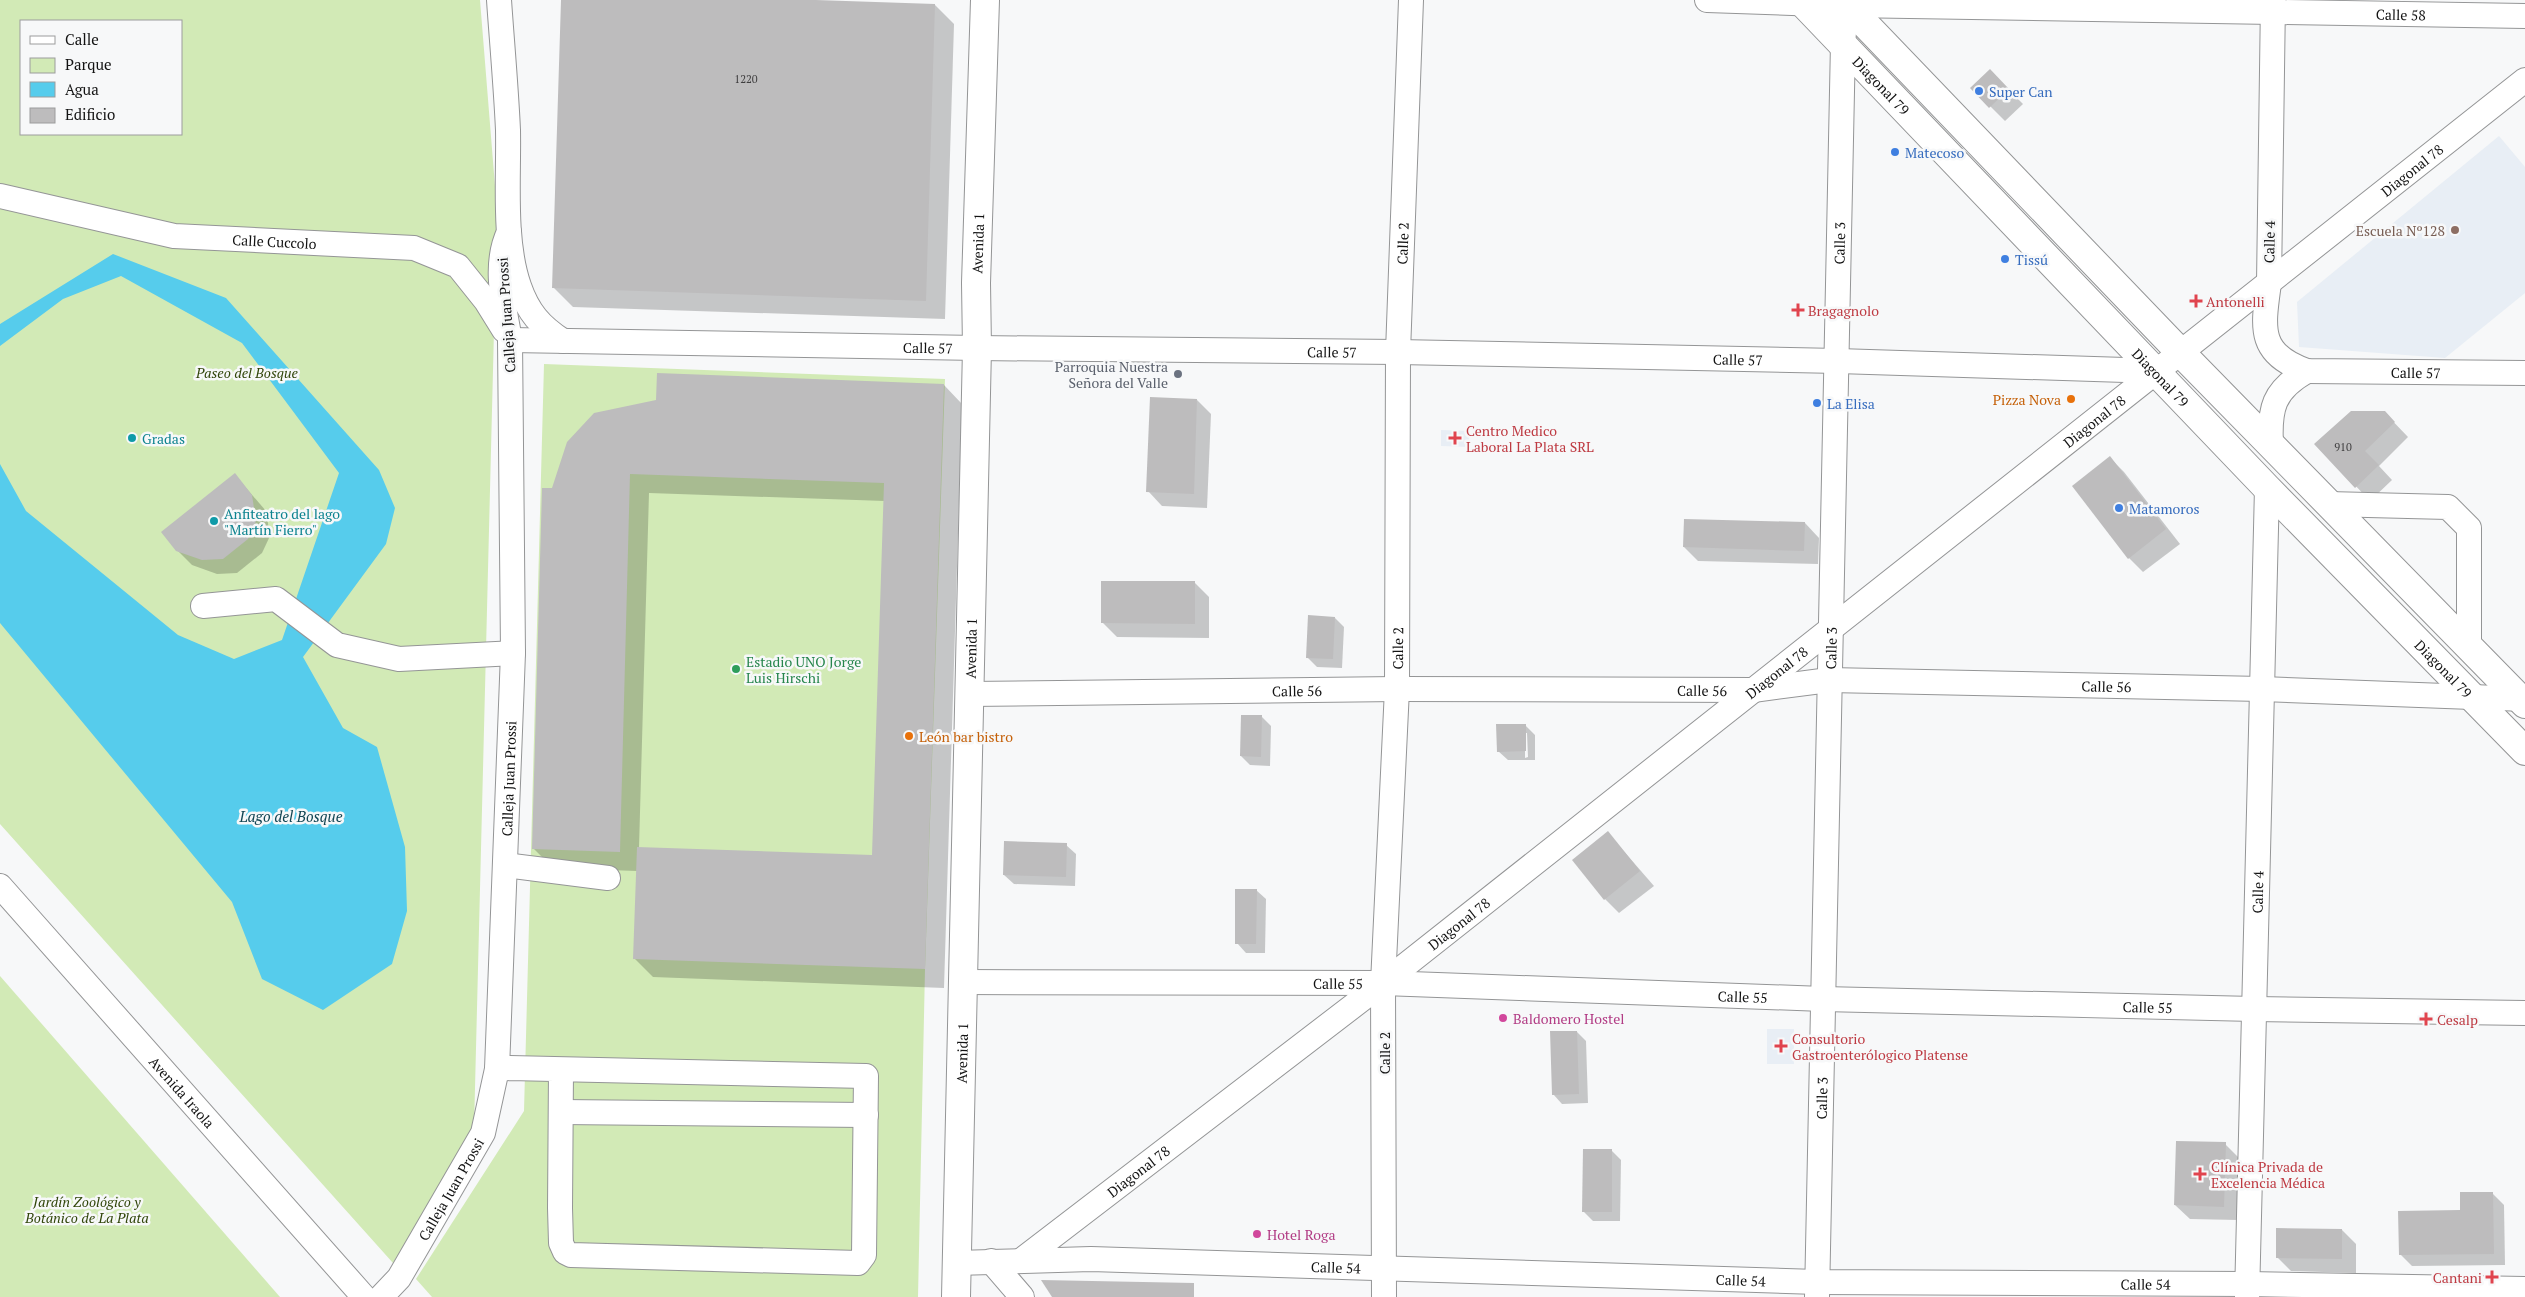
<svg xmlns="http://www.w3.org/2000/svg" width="2525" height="1297" font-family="'PT Serif',serif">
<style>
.built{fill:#e8eef5}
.green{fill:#d2eab6;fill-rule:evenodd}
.water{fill:#56ccec}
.shadow{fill:#0003;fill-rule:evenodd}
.building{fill:#bdbcbd}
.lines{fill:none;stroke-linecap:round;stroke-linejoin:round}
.minor-casing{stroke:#949596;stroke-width:26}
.major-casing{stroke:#949596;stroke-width:30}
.minor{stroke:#fff;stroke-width:24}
.major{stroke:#fff;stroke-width:28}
.shop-dot{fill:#3f7fe0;stroke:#f7f8f9;stroke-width:2}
.education-dot{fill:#8d6e63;stroke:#f7f8f9;stroke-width:2}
.health-dot{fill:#e0444e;stroke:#f7f8f9;stroke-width:2}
.worship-dot{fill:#6b7280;stroke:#f7f8f9;stroke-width:2}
.food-dot{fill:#e8710a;stroke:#f7f8f9;stroke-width:2}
.culture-dot{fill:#0f9aa8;stroke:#f7f8f9;stroke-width:2}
.leisure-dot{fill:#2e9e5b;stroke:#f7f8f9;stroke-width:2}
.hotel-dot{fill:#d1479c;stroke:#f7f8f9;stroke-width:2}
.labels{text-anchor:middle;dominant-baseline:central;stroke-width:5;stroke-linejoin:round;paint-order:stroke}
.number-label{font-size:11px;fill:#3e3d3e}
.street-label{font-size:14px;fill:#131313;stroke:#f7f8f9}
.shop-label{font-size:14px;fill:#366cbe;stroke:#f7f8f9;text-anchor:start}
.education-label{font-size:14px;fill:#785e54;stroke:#f7f8f9;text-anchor:end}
.health-label{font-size:14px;fill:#be3a42;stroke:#f7f8f9;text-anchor:start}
.worship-label{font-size:14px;fill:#5b616d;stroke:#f7f8f9;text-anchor:end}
.park-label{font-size:14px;font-style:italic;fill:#304509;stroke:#f7f8f9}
.food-label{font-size:14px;fill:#c56008;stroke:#f7f8f9;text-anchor:end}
.culture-label{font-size:14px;fill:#0d838f;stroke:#f7f8f9;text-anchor:start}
.leisure-label{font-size:14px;fill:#27864d;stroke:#f7f8f9;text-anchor:start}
.hotel-label{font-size:14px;fill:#b23c85;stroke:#f7f8f9;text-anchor:start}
.water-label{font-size:15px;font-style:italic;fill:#114553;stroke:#f7f8f9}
</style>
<rect width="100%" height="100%" fill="#f7f8f9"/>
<g class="built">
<path d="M 2499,136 L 2525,167 L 2525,293 L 2445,358 L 2299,347 L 2297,302 Z"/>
<path d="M 1441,430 L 1469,431 L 1469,447 L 1441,446 Z"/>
<rect x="1767" y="1029" width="27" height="35"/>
</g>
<g class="green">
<path d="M 0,0 L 480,0 L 497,211 L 474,1128 L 393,1263 L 0,824 ZM 21,21 L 181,21 L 181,134 L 21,134 Z"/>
<path d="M 544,364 L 945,379 L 925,969 L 918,1297 L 432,1297 L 416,1279 L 524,1111 Z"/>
<path d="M 0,976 L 280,1297 L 0,1297 Z"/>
</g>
<path class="water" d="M 113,254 L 226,298 L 379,470 L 395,508 L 386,544 L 303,657 L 343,728 L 377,747 L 405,847 L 407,911 L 392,964 L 323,1010 L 262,979 L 232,902 L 0,623 L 0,464 L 26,511 L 178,635 L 234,659 L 282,640 L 339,473 L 242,343 L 121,276 L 63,299 L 0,346 L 0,324 Z"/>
<g class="shadow">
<path d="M 562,0 L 778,0 L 935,5 L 954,24 L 945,319 L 573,307 L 554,288 Z"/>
<path d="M 1990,71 L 2023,104 L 2005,121 L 1972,88 Z"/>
<path d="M 944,385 L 962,404 L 944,988 L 653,977 L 634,958 L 637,871 L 553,868 L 534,849 L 553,489 ZM 649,493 L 885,501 L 874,857 L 639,848 Z"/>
<path d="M 1197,400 L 1211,414 L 1207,508 L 1162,506 L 1148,491 Z"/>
<path d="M 2384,412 L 2408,437 L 2379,466 L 2392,480 L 2370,501 L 2316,444 Z"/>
<path d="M 2110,458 L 2124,472 L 2180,544 L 2143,572 L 2129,558 Z"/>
<path d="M 235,475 L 266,511 L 270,536 L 262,553 L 237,573 L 217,574 L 192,565 L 177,550 Z"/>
<path d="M 1805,523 L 1819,538 L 1818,564 L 1698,561 L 1684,547 Z"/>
<path d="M 1195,583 L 1209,597 L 1209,638 L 1117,637 L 1102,622 Z"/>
<path d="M 1335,618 L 1344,627 L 1342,668 L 1317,667 L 1307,657 Z"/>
<path d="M 1262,717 L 1271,726 L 1270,766 L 1250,765 L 1241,756 Z"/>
<path d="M 1525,725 L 1535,735 L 1535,760 L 1508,760 L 1498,751 ZM 1525,733 L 1527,733 L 1528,757 L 1525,758 Z"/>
<path d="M 1608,833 L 1654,886 L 1619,913 L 1605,899 Z"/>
<path d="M 1066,845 L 1076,854 L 1075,886 L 1014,884 L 1004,875 Z"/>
<path d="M 1256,890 L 1266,899 L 1265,953 L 1246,953 L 1237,943 Z"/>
<path d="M 1577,1032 L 1586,1041 L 1588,1103 L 1562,1104 L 1553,1094 Z"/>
<path d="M 2225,1144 L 2239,1158 L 2238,1220 L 2190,1219 L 2175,1205 Z"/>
<path d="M 1612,1151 L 1621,1160 L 1620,1221 L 1593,1221 L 1583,1211 Z"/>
<path d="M 2492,1193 L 2504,1205 L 2505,1265 L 2412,1266 L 2400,1254 L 2462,1211 Z"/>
<path d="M 2342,1230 L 2356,1244 L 2356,1273 L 2291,1271 L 2277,1257 Z"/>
</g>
<g class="building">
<path d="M 561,0 L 816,0 L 935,4 L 926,301 L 552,288 Z"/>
<path d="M 1990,69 L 2009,89 L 1989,108 L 1970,88 Z"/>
<path d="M 657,373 L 944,384 L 925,969 L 633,959 L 637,847 L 872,855 L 884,483 L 630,474 L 620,852 L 532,849 L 542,488 L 552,488 L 567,442 L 594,413 L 656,400 Z"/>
<path d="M 1150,397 L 1197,399 L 1194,494 L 1146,492 Z"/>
<path d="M 2351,411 L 2385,411 L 2395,422 L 2365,451 L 2379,465 L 2355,488 L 2314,444 Z"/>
<path d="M 2110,456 L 2166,529 L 2128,559 L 2072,486 Z"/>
<path d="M 235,473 L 252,495 L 256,521 L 248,539 L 223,559 L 202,560 L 176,551 L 161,532 Z"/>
<path d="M 1684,519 L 1805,522 L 1804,551 L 1683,547 Z"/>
<path d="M 1101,581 L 1195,581 L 1195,624 L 1101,623 Z"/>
<path d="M 1308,615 L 1335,617 L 1333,659 L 1306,658 Z"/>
<path d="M 1241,715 L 1262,715 L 1261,757 L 1240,756 Z"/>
<path d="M 1496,724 L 1526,724 L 1526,751 L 1497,752 Z"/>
<path d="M 1608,831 L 1640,871 L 1604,900 L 1572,860 Z"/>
<path d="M 1004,841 L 1067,843 L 1066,877 L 1003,875 Z"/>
<path d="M 1235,889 L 1257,889 L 1256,944 L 1235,944 Z"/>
<path d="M 1550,1031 L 1577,1031 L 1579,1094 L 1552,1095 Z"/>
<path d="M 2176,1141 L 2226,1142 L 2224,1207 L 2174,1205 Z"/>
<path d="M 1583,1149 L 1612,1149 L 1612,1212 L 1582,1212 Z"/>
<path d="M 2460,1192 L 2493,1192 L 2494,1254 L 2399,1255 L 2398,1211 L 2460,1210 Z"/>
<path d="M 2276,1228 L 2342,1229 L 2342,1259 L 2276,1258 Z"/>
<path d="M 1041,1280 L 1194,1283 L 1194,1297 L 1052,1297 Z"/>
</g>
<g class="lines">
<g class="minor-casing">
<g id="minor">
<path d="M 499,0 C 502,43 506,87 508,130 C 509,178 503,240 519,286 C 528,312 540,326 563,341"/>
<path id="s1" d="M 1707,0 L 1847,5 L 2525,16"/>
<path id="s2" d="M 2273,0 L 2269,283 C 2263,327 2257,354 2307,371 L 2525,373"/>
<path id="s3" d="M 0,196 L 174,236 L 414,248 L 458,266 L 486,301 L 504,330"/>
<path id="s4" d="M 510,340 L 977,348 L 1398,352 L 1838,361 L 2156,371"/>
<path d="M 2271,445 C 2269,409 2273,390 2307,371"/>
<path d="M 2328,504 L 2448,507 L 2469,528 L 2469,647"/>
<path d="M 203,606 L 276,599 L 337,645 L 399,659 L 513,653"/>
<path id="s5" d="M 968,694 L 1397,689 L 1753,690 L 1829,680 L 2262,689 L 2525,699"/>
<path d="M 505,865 L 608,878"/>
<path id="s6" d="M 0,886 L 364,1297"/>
<path id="s7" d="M 962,982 L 1383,983 L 1823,999 L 2254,1009 L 2525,1013"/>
<path d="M 497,1069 L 510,1068 L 866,1076 L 864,1255 L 858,1263 L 571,1255 L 565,1252 L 561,1243 L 560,1208 L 561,1070"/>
<path d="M 561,1112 L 866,1115"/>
<path id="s8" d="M 1023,1259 L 1383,983 L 2525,80"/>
<path d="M 991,1261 L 1022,1297"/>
<path id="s9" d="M 956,1263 L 1091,1259 L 1817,1282 L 2248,1284 L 2525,1289"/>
<path id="s10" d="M 381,1297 L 399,1278 L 483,1133 L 497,1069 L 513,653 L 510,340 C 504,305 493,265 509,232"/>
<path id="s11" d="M 1384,1297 L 1383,983 L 1397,689 L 1398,352 L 1411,0"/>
<path id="s12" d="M 1817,1297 L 1843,43 L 1847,0"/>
<path id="s13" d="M 2247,1297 L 2267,488"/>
</g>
</g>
<g class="major-casing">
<g id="major">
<path id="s14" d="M 1800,0 L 2267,488 L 2525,751"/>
<path d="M 1842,0 L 2180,352 L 2525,704"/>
<path id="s15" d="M 956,1297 L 977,348 L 976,283 L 985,0"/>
</g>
</g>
<use href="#minor" class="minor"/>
<use href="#major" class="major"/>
</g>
<g class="shop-dot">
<circle cx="1979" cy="91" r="5"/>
<circle cx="1895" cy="152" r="5"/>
<circle cx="2005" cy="259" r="5"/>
<circle cx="1817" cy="403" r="5"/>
<circle cx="2119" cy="508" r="5"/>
</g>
<circle class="education-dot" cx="2455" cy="230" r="5"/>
<g class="health-dot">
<path d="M2193.5 293.5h5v5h5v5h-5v5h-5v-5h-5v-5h5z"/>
<path d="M1795.5 302.5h5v5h5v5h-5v5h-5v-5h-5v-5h5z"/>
<path d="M1452.5 430.5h5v5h5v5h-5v5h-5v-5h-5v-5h5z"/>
<path d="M2423.5 1011.5h5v5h5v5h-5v5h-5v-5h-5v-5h5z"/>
<path d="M1778.5 1038.5h5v5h5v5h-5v5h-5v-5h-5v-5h5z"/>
<path d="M2197.5 1166.5h5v5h5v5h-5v5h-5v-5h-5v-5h5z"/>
<path d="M2489.5 1269.5h5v5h5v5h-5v5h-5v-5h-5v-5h5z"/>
</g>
<circle class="worship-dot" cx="1178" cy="374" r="5"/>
<g class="food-dot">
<circle cx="2071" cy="399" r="5"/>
<circle cx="909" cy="736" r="5"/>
</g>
<g class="culture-dot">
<circle cx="132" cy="438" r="5"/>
<circle cx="214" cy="521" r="5"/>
</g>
<circle class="leisure-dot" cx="736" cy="669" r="5"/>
<g class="hotel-dot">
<circle cx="1503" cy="1018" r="5"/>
<circle cx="1257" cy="1234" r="5"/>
</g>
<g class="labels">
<g class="number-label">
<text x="746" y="79">1220</text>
<text x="2343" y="447">910</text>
</g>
<g class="street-label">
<text stroke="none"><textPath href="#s1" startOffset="694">Calle 58</textPath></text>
<text stroke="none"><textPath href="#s14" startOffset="118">Diagonal 79</textPath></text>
<text stroke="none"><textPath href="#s8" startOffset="1765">Diagonal 78</textPath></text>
<text stroke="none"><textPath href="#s3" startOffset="279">Calle Cuccolo</textPath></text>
<text transform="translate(2269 242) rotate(-89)">Calle 4</text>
<text stroke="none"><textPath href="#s15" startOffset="1054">Avenida 1</textPath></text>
<text stroke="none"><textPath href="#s11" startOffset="1054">Calle 2</textPath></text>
<text stroke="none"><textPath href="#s12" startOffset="1054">Calle 3</textPath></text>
<text transform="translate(506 315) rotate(-94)">Calleja Juan Prossi</text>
<text stroke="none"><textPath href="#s4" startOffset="418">Calle 57</textPath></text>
<text stroke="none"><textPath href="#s4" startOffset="822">Calle 57</textPath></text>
<text stroke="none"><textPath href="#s4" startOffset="1228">Calle 57</textPath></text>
<text stroke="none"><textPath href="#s2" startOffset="501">Calle 57</textPath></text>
<text stroke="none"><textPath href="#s14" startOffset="522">Diagonal 79</textPath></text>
<text stroke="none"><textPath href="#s8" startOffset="1360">Diagonal 78</textPath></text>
<text stroke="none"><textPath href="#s15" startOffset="649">Avenida 1</textPath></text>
<text stroke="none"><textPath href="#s12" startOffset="649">Calle 3</textPath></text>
<text stroke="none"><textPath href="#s11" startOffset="649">Calle 2</textPath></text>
<text stroke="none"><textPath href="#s14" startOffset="928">Diagonal 79</textPath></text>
<text stroke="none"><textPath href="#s8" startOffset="955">Diagonal 78</textPath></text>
<text stroke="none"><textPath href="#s5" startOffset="1139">Calle 56</textPath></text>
<text stroke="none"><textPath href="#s5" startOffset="329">Calle 56</textPath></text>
<text stroke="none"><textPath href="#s5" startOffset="734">Calle 56</textPath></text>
<text stroke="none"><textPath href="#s10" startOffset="550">Calleja Juan Prossi</textPath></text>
<text stroke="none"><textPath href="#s13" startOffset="405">Calle 4</textPath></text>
<text stroke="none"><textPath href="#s8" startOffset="550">Diagonal 78</textPath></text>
<text stroke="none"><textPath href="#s7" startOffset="376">Calle 55</textPath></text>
<text stroke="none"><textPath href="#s7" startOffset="781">Calle 55</textPath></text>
<text stroke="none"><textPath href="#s7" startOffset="1186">Calle 55</textPath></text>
<text stroke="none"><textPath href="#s15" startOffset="244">Avenida 1</textPath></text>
<text transform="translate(1384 1053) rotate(-90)">Calle 2</text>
<text stroke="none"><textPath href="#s6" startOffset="275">Avenida Iraola</textPath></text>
<text stroke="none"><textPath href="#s12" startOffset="199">Calle 3</textPath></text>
<text stroke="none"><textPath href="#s8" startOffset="145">Diagonal 78</textPath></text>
<text stroke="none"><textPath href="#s10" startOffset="129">Calleja Juan Prossi</textPath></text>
<text stroke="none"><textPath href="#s9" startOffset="380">Calle 54</textPath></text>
<text stroke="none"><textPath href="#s9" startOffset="785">Calle 54</textPath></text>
<text stroke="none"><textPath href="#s9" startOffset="1190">Calle 54</textPath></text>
</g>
<g class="shop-label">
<text x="1989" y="91">Super Can</text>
<text x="1905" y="152">Matecoso</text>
<text x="2015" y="259">Tissú</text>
<text x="1827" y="403">La Elisa</text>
<text x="2129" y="508">Matamoros</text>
</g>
<g class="education-label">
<text x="2445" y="230">Escuela Nº128</text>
</g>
<g class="health-label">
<text x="2206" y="301">Antonelli</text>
<text x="1808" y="310">Bragagnolo</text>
<text x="1466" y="430">Centro Medico<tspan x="1466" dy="16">Laboral La Plata SRL</tspan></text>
<text x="2437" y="1019">Cesalp</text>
<text x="1792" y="1038">Consultorio<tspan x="1792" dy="16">Gastroenterólogico Platense</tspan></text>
<text x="2211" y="1166">Clínica Privada de<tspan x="2211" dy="16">Excelencia Médica</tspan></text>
<text x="2482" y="1277" text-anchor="end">Cantani</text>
</g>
<g class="worship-label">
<text x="1168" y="366">Parroquia Nuestra<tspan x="1168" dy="16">Señora del Valle</tspan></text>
</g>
<g class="park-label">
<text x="247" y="372">Paseo del Bosque</text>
<text x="87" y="1201">Jardín Zoológico y<tspan x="87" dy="16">Botánico de La Plata</tspan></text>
</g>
<g class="food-label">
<text x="2061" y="399">Pizza Nova</text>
<text x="919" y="736" text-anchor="start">León bar bistro</text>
</g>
<g class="culture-label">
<text x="142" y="438">Gradas</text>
<text x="224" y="513">Anfiteatro del lago<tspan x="224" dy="16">"Martín Fierro"</tspan></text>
</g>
<g class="leisure-label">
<text x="746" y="661">Estadio UNO Jorge<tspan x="746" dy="16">Luis Hirschi</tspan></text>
</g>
<g class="hotel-label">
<text x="1513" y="1018">Baldomero Hostel</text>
<text x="1267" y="1234">Hotel Roga</text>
</g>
<g class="water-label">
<text x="291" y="816">Lago del Bosque</text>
</g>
</g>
<rect x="20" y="20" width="162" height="115" fill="#f7f8f9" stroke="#9c9c9d"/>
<rect x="30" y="36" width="25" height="8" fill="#ffffff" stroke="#9c9c9d"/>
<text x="65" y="45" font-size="15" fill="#131313">Calle</text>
<rect x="30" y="58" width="25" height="15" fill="#d2eab6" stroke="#9c9c9d"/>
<text x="65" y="70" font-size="15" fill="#131313">Parque</text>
<rect x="30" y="82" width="25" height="15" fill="#56ccec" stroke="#9c9c9d"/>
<text x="65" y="95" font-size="15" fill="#131313">Agua</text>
<rect x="30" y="108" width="25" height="15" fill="#bdbcbd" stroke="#9c9c9d"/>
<text x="65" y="120" font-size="15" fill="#131313">Edificio</text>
</svg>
